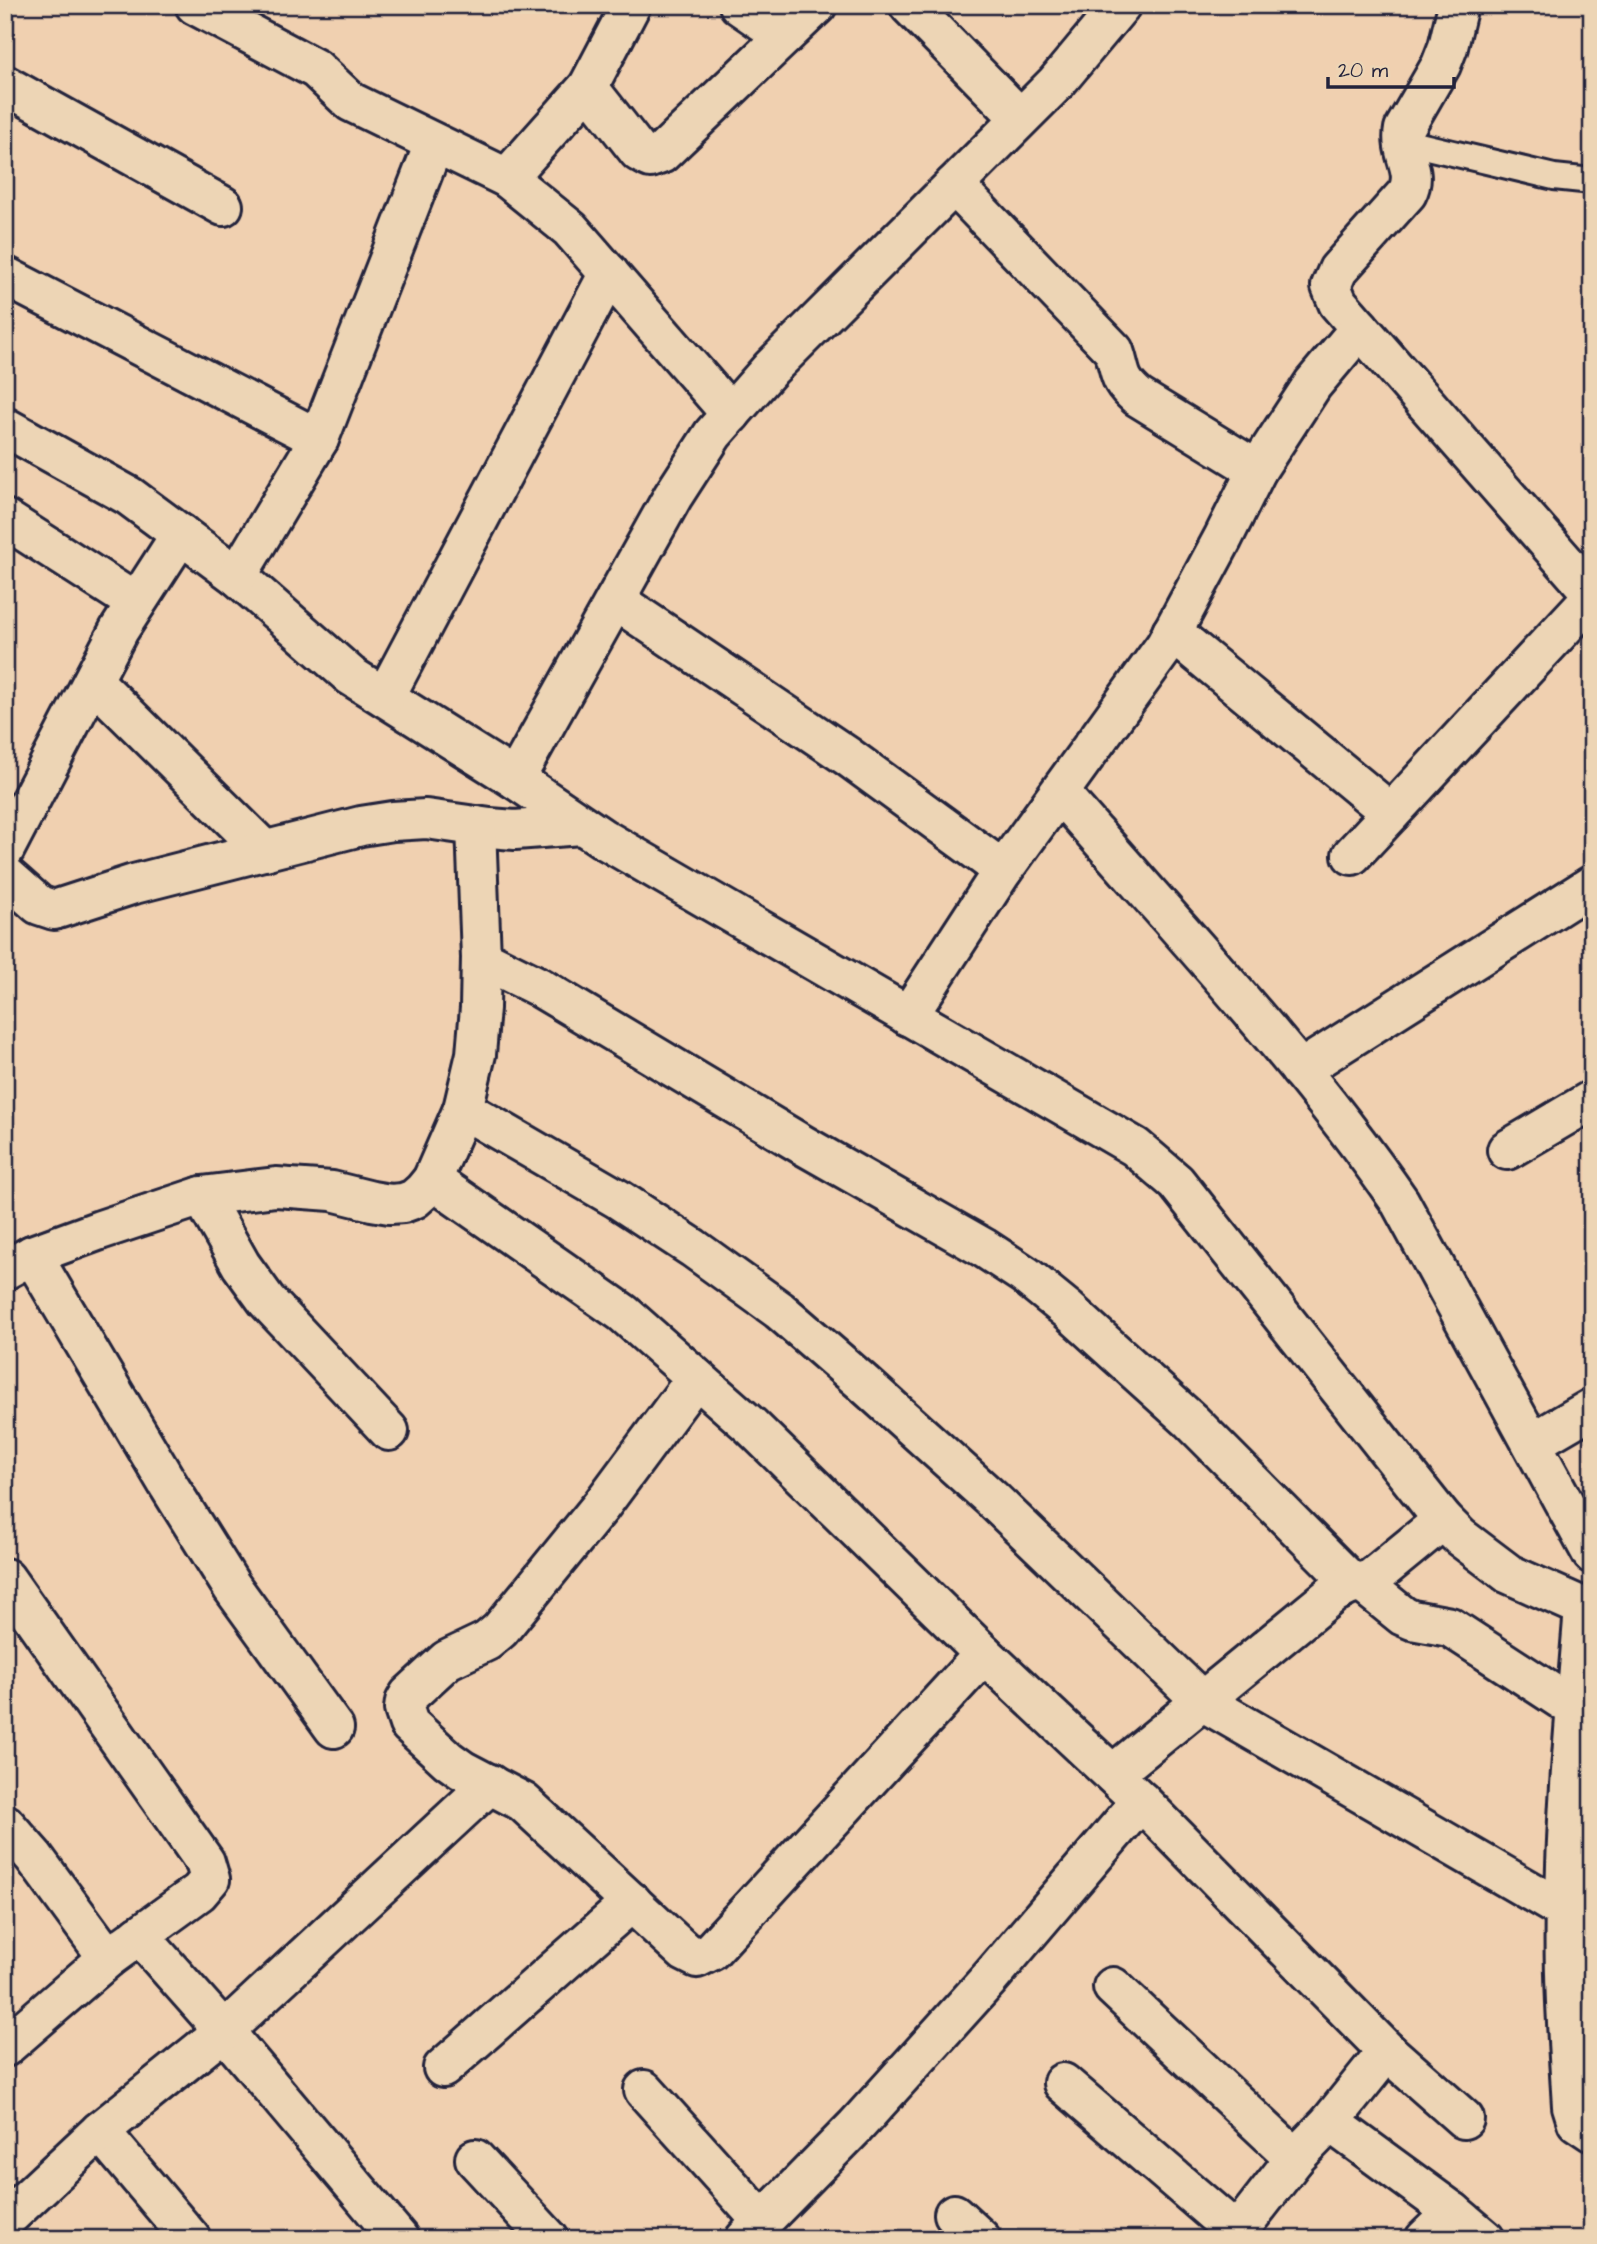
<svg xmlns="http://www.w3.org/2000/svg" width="1597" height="2244" font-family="'Architects Daughter',sans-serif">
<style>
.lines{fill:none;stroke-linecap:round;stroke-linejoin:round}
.lane-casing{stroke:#22223b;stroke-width:30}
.street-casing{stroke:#22223b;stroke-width:44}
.lane{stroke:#edd5b5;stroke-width:24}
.street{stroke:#edd5b5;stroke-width:38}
</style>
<rect width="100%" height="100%" fill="#f0d0b0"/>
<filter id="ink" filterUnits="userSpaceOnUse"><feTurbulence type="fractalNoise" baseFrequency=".0143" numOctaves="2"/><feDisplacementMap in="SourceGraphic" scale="14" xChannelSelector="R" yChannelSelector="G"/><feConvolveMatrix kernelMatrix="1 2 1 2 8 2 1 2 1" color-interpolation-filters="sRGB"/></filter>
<g filter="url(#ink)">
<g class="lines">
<g class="lane-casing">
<path id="lane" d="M 1402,141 L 1554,177 L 1592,181"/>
</g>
<g class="street-casing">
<g id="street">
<path d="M 195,5 L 316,69 L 351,102 L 507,178 L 570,229 L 731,414"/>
<path d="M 739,5 L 784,36"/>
<path d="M 909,5 L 1020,118"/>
<path d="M 1458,5 L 1448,47 L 1441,65 L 1404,129 C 1399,155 1419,170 1407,193 L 1338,270 L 1331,286 L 1338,303 L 1592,593"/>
<path d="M 5,85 L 223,206"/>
<path d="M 588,87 L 639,152 L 650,158 L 661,154 L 817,5"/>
<path d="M 507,178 L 588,87 L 631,5"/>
<path d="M 954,185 L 1114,351 C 1122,374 1117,379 1138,397 L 1257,470"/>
<path d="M 5,276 L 319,439"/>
<path d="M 5,427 L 129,496 L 237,576 L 351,676 L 515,779 L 602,838 L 1135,1147 L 1176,1182 L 1443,1520 L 1460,1537 L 1509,1574 L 1592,1611"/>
<path d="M 5,519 L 136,603"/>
<path d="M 237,576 L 319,439 L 434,144"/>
<path d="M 615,600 L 847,756 L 1003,870"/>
<path d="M 1172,632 L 1391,813"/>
<path d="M 93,681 L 265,851"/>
<path d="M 385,697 L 609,273"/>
<path d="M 515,779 L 673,496 L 713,434 L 771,368 L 1056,83 L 1121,5"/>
<path d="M 1060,793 C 1175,926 1301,1058 1400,1202 L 1592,1554"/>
<path d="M 5,849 L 119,630 L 181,534"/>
<path d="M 1352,855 L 1592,597"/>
<path d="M 5,875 L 39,905 L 54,910 L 134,884 L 361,826 L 393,821 L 426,819 L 490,828 L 515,830 L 582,825"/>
<path d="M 481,958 L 539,987 L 803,1145 L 984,1248 L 1025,1275 L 1068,1310 L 1191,1421 L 1353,1584"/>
<path d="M 908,1016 L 1003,870 L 1165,646 L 1223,538 L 1257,470 L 1313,384 L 1360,328"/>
<path d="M 1300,1070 L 1592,885"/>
<path d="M 463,1109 L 618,1199 L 693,1248 L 779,1310 L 861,1381 L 991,1498 L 1202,1701 L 1565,1911"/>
<path d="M 1507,1150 L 1592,1100"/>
<path d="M 432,1180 L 623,1313 L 751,1426 L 984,1654 L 1141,1801 L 1387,2051 L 1464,2119"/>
<path d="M 202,1196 L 241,1265 L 267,1301 L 389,1431"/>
<path d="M 32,1255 L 169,1486 L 232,1587 L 334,1728"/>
<path d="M 5,1270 L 32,1255 L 100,1230 L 202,1196 L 276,1187 L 332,1191 L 372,1201 L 390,1204 L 403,1203 L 414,1199 L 423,1191 L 432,1180 L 463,1109 L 476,1054 L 480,1008 L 481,958 L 476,826"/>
<path d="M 696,1378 L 601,1506 L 500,1630 L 487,1641 L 447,1660 L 409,1695 L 405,1702 L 404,1709 L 409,1724 L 448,1760 L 462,1770 L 523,1802 L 685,1952 L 697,1958 L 711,1951 L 984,1654"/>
<path d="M 1532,1443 L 1592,1408"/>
<path d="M 5,1578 L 205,1862 L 210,1879 L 199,1892 L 108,1958 L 5,2047"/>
<path d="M 1361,1582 L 1403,1616 L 1412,1620 L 1450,1627 L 1576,1709"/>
<path d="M 1584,1608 C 1576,1708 1566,1809 1565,1910 C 1563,1975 1568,2041 1572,2106 L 1577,2122 L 1592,2132"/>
<path d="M 1113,1774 L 1334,1593 L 1348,1586 L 1371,1579 L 1443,1520"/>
<path d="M 5,1824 L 34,1857 L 108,1958"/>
<path d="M 139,1935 L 224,2031 L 399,2239"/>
<path d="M 1113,1987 L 1295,2158"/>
<path d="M 443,2068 L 632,1902"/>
<path d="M 1063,2083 L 1237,2233"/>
<path d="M 644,2090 L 762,2221"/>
<path d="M 1330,2122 L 1453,2212 L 1485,2239"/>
<path d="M 100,2131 L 191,2239"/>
<path d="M 475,2159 L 549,2239"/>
<path d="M 954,2214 L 981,2239"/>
<path d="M 5,2220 L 100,2131 L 224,2031 L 490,1784"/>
<path d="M 745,2239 L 856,2126 L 990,1978 L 1141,1801"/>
<path d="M 1232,2239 L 1295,2158 L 1330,2122 L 1387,2051"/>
<path d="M 1425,2239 L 1453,2212"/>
</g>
</g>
<use href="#lane" class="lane"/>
<use href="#street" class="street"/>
</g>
</g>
<rect width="1597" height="2244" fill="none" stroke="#edd5b5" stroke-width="28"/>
<rect x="14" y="14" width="1569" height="2216" fill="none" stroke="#22223b" stroke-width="2.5" filter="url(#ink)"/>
<path d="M1328 77v10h126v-10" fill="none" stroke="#22223b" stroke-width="3.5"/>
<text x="1338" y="77" font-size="21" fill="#22223b" stroke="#edd5b5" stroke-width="5" paint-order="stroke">20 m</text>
</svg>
